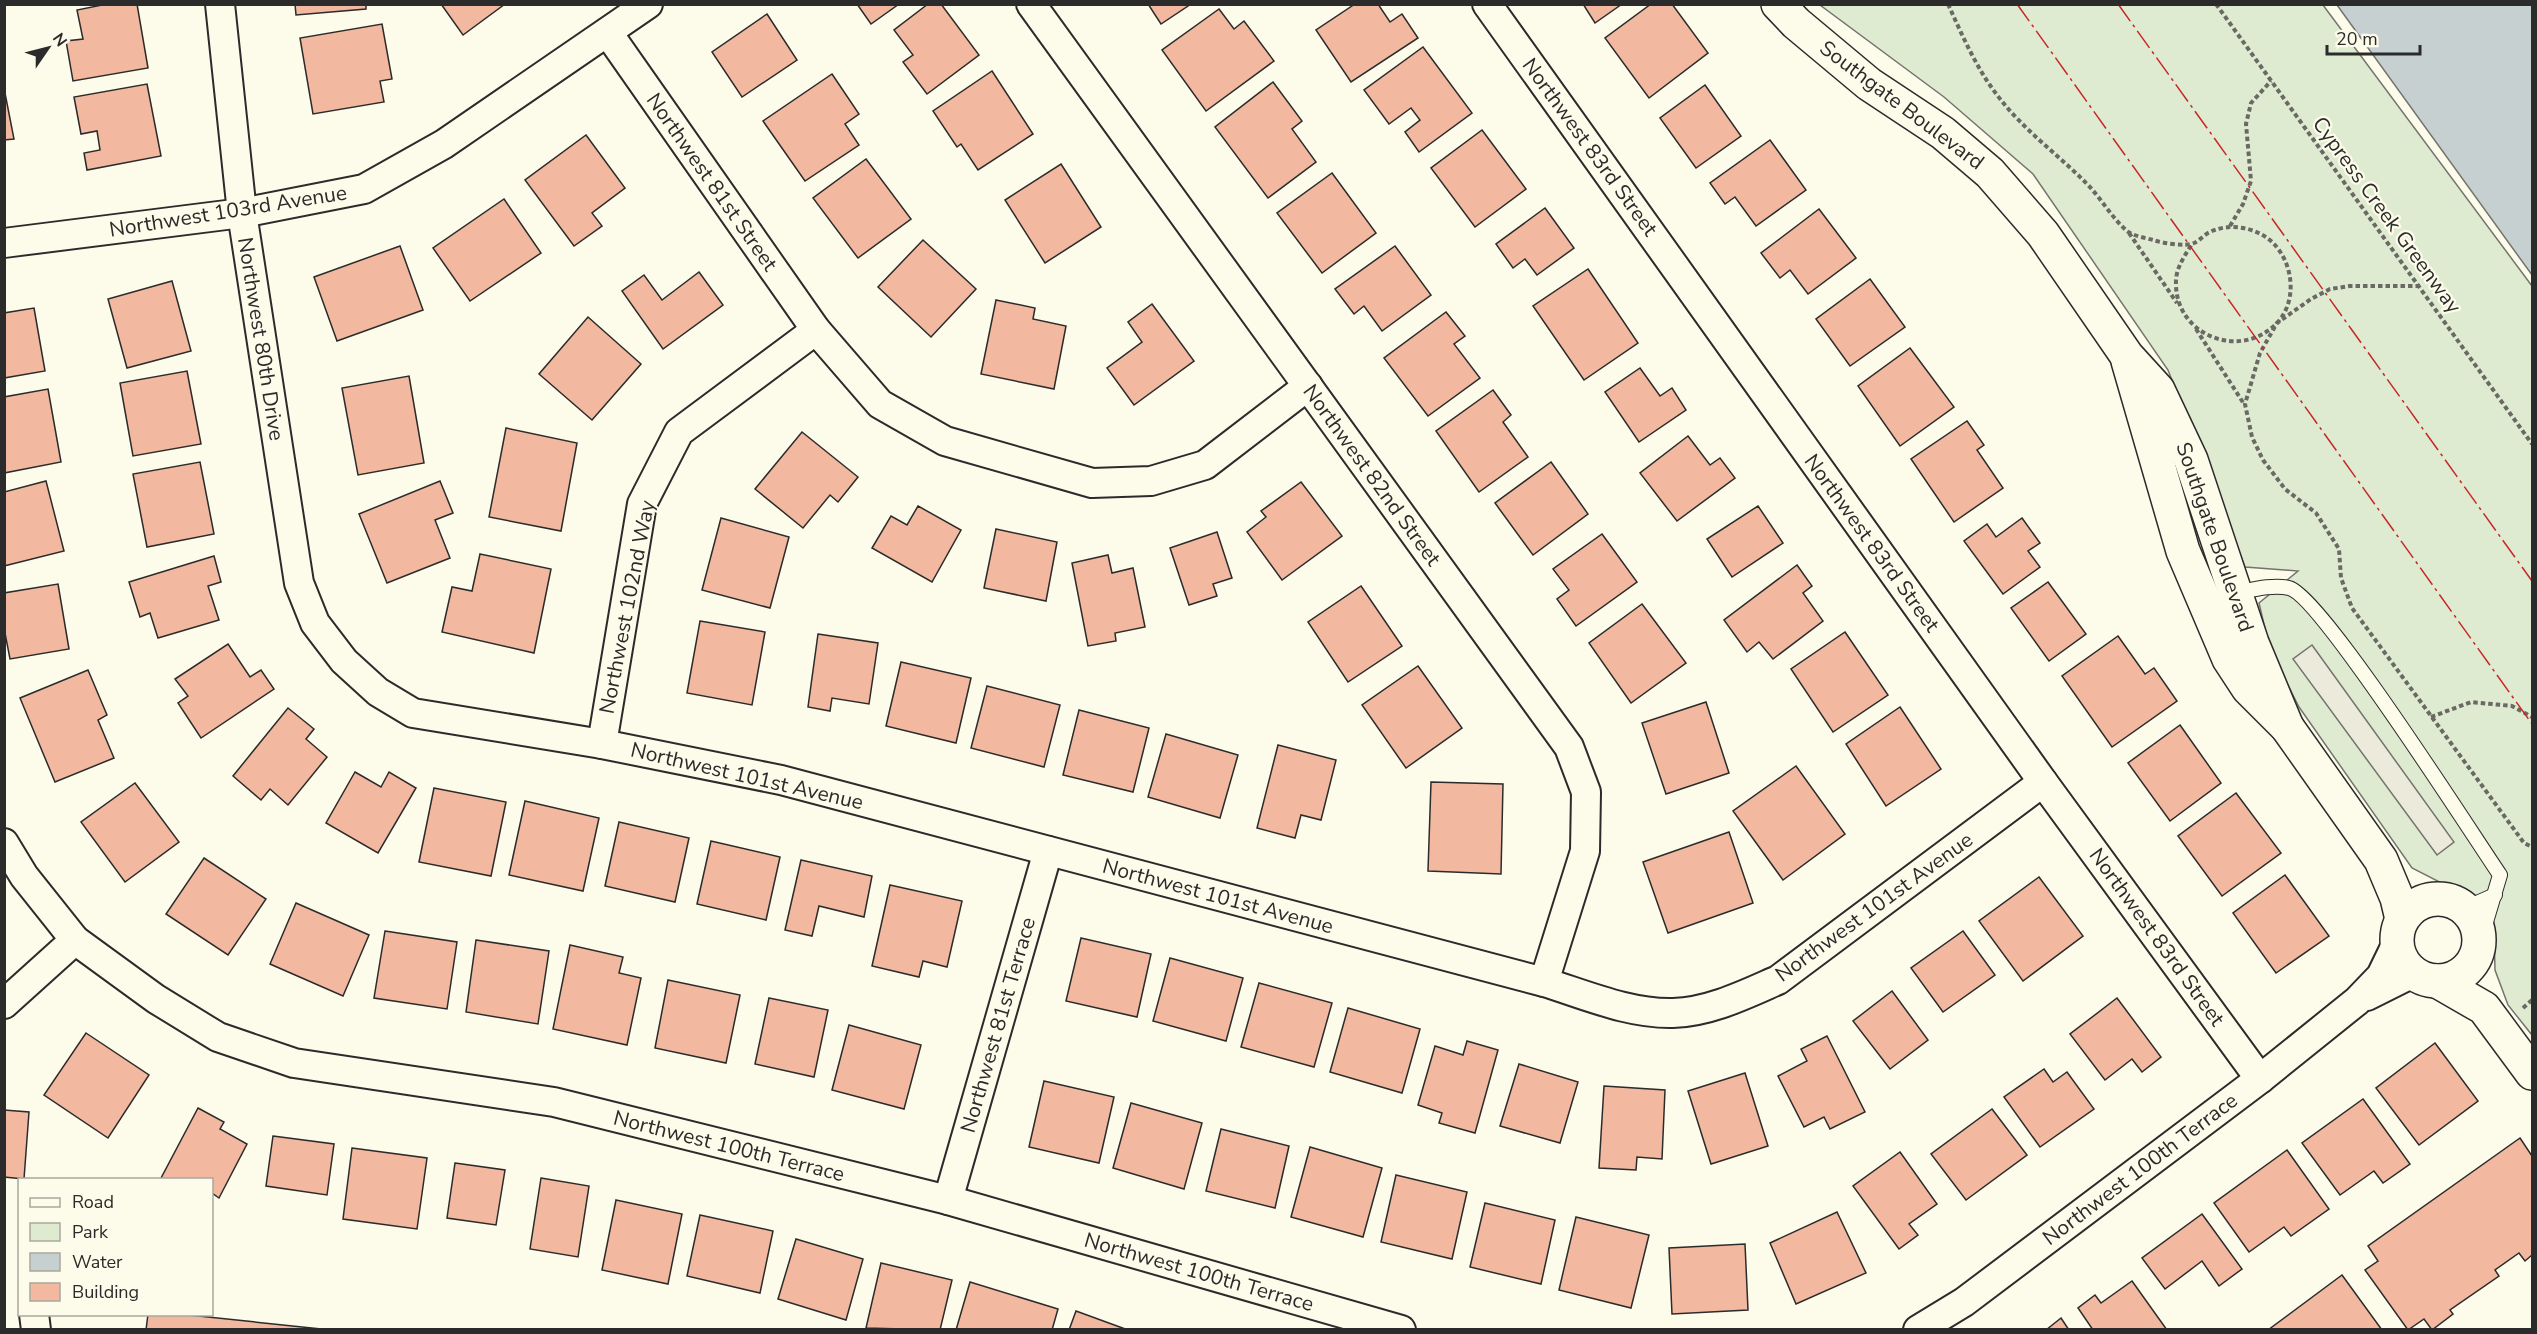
<svg xmlns="http://www.w3.org/2000/svg" width="2537" height="1334" font-family="'Nunito Sans',sans-serif">
<style>
.green{fill:#deebd1;stroke:#74746e;stroke-width:1.5}
.parking{fill:#eceadb;stroke:#74746e;stroke-width:1.5}
.water{fill:#c7d0d0;stroke:#74746e;stroke-width:1.5}
.building{fill:#f2b8a0;stroke:#2b2b2b;stroke-width:1.5}
.lines{fill:none;stroke-linecap:round;stroke-linejoin:round}
.service-casing{stroke:#2b2b2b;stroke-width:16}
.minor-casing{stroke:#2b2b2b;stroke-width:32}
.tertiary-casing{stroke:#2b2b2b;stroke-width:36}
.path{stroke:#6a6964;stroke-width:4;stroke-dasharray:4.5 3;stroke-linecap:butt}
.service{stroke:#fdfbea;stroke-width:14}
.minor{stroke:#fdfbea;stroke-width:28}
.tertiary{stroke:#fdfbea;stroke-width:33}
.power{stroke:#c62828;stroke-width:1.5;stroke-dasharray:21 4.5 3 4.5;stroke-linecap:butt}
.labels{text-anchor:middle;dominant-baseline:central;stroke-width:4.5;stroke-linejoin:round;paint-order:stroke}
.street-label{font-size:21px;fill:#2b2b2b;stroke:#fdfbea}
</style>
<rect width="100%" height="100%" fill="#fdfbea"/>
<path class="green" d="M 1820,5 L 2323,5 L 2532,286 L 2532,1035 L 2508,1005 L 2495,970 L 2494,930 L 2465,895 L 2412,868 L 2299,707 L 2270,650 L 2259,603 L 2298,571 L 2245,567 L 2168,370 L 2033,174 L 1944,97 Z"/>
<path class="parking" d="M 2312,645 L 2454,842 L 2437,855 L 2293,659 Z"/>
<path class="water" d="M 2337,5 L 2532,5 L 2532,275 Z"/>
<g class="building">
<path d="M 107,4 L 137,4 L 148,68 L 73,81 L 66,41 L 83,39 L 77,10 Z"/>
<path d="M 295,4 L 366,4 L 366,9 L 296,15 Z"/>
<path d="M 441,4 L 505,4 L 463,35 Z"/>
<path d="M 857,4 L 899,4 L 871,24 Z"/>
<path d="M 928,4 L 941,4 L 979,55 L 927,94 L 903,62 L 913,55 L 894,30 Z"/>
<path d="M 1148,4 L 1191,4 L 1161,24 Z"/>
<path d="M 1355,4 L 1378,4 L 1390,22 L 1402,14 L 1418,38 L 1351,82 L 1316,30 Z"/>
<path d="M 1583,4 L 1622,4 L 1595,23 Z"/>
<path d="M 1651,4 L 1672,4 L 1708,53 L 1649,98 L 1605,38 Z"/>
<path d="M 1219,9 L 1234,29 L 1244,21 L 1274,61 L 1206,111 L 1162,50 Z"/>
<path d="M 767,14 L 797,60 L 742,97 L 712,52 Z"/>
<path d="M 382,24 L 392,79 L 380,81 L 384,102 L 313,114 L 300,38 Z"/>
<path d="M 1423,47 L 1472,113 L 1419,152 L 1405,132 L 1420,120 L 1411,108 L 1389,124 L 1364,90 Z"/>
<path d="M 992,71 L 1033,134 L 978,170 L 961,144 L 957,147 L 933,111 Z"/>
<path d="M 832,74 L 859,114 L 845,124 L 859,145 L 805,181 L 763,121 Z"/>
<path d="M 1273,82 L 1302,121 L 1292,129 L 1316,162 L 1268,198 L 1215,127 Z"/>
<path d="M 147,84 L 161,156 L 87,170 L 84,153 L 100,150 L 97,131 L 81,134 L 74,97 Z"/>
<path d="M 1705,85 L 1741,136 L 1696,168 L 1660,118 Z"/>
<path d="M 4,88 L 14,139 L 4,140 Z"/>
<path d="M 1482,130 L 1526,189 L 1475,227 L 1431,168 Z"/>
<path d="M 586,135 L 625,188 L 592,213 L 602,226 L 574,246 L 525,180 Z"/>
<path d="M 1770,140 L 1806,190 L 1756,226 L 1735,197 L 1725,204 L 1710,183 Z"/>
<path d="M 866,159 L 911,219 L 858,258 L 813,198 Z"/>
<path d="M 1061,164 L 1101,227 L 1045,263 L 1005,200 Z"/>
<path d="M 1332,173 L 1376,233 L 1322,273 L 1277,213 Z"/>
<path d="M 504,199 L 541,253 L 470,301 L 433,248 Z"/>
<path d="M 1545,208 L 1574,248 L 1537,275 L 1525,259 L 1513,268 L 1496,244 Z"/>
<path d="M 1819,209 L 1856,258 L 1808,294 L 1790,270 L 1780,278 L 1761,253 Z"/>
<path d="M 923,240 L 976,289 L 931,337 L 878,287 Z"/>
<path d="M 400,246 L 423,310 L 337,341 L 314,277 Z"/>
<path d="M 1395,246 L 1431,295 L 1382,331 L 1364,306 L 1354,314 L 1335,289 Z"/>
<path d="M 1588,269 L 1638,343 L 1584,380 L 1533,306 Z"/>
<path d="M 699,272 L 723,305 L 663,349 L 622,291 L 644,275 L 662,300 Z"/>
<path d="M 1870,279 L 1905,327 L 1850,366 L 1816,319 Z"/>
<path d="M 172,281 L 191,351 L 127,368 L 108,299 Z"/>
<path d="M 996,300 L 1035,308 L 1033,319 L 1066,326 L 1054,389 L 981,374 Z"/>
<path d="M 1152,304 L 1194,361 L 1134,405 L 1107,368 L 1142,342 L 1128,322 Z"/>
<path d="M 34,308 L 45,371 L 4,378 L 4,313 Z"/>
<path d="M 1446,312 L 1465,336 L 1454,344 L 1480,378 L 1428,416 L 1384,358 Z"/>
<path d="M 588,317 L 641,364 L 592,420 L 539,374 Z"/>
<path d="M 1910,348 L 1954,407 L 1900,446 L 1858,386 Z"/>
<path d="M 1640,368 L 1660,396 L 1672,388 L 1686,410 L 1639,442 L 1605,392 Z"/>
<path d="M 187,371 L 201,444 L 133,456 L 120,383 Z"/>
<path d="M 409,376 L 424,463 L 358,475 L 342,388 Z"/>
<path d="M 48,389 L 61,462 L 4,473 L 4,397 Z"/>
<path d="M 1493,390 L 1511,415 L 1503,422 L 1528,457 L 1479,492 L 1436,431 Z"/>
<path d="M 1967,421 L 1984,445 L 1977,450 L 2003,488 L 1954,522 L 1911,459 Z"/>
<path d="M 506,428 L 577,443 L 561,531 L 489,517 Z"/>
<path d="M 802,432 L 858,477 L 838,502 L 830,495 L 803,528 L 755,489 Z"/>
<path d="M 1688,436 L 1710,465 L 1720,458 L 1735,478 L 1677,521 L 1640,473 Z"/>
<path d="M 200,462 L 214,534 L 147,547 L 133,474 Z"/>
<path d="M 1551,462 L 1588,514 L 1533,555 L 1495,503 Z"/>
<path d="M 46,481 L 64,551 L 4,566 L 4,492 Z"/>
<path d="M 440,481 L 453,513 L 435,520 L 450,558 L 387,583 L 359,514 Z"/>
<path d="M 1301,482 L 1342,536 L 1282,580 L 1247,532 L 1266,517 L 1261,511 Z"/>
<path d="M 918,506 L 961,530 L 932,582 L 872,548 L 891,516 L 907,525 Z"/>
<path d="M 1758,506 L 1783,543 L 1732,577 L 1707,539 Z"/>
<path d="M 721,518 L 789,537 L 770,608 L 702,590 Z"/>
<path d="M 2022,518 L 2040,543 L 2028,551 L 2040,567 L 2003,594 L 1964,541 L 1987,524 L 1996,537 Z"/>
<path d="M 996,529 L 1057,542 L 1046,601 L 984,588 Z"/>
<path d="M 1217,532 L 1232,578 L 1213,584 L 1217,596 L 1189,605 L 1170,548 Z"/>
<path d="M 1602,534 L 1637,582 L 1576,626 L 1557,599 L 1569,590 L 1553,569 Z"/>
<path d="M 480,554 L 551,569 L 534,653 L 442,632 L 452,587 L 472,591 Z"/>
<path d="M 1108,555 L 1112,573 L 1133,568 L 1145,627 L 1115,633 L 1116,641 L 1088,646 L 1072,563 Z"/>
<path d="M 214,556 L 221,582 L 208,586 L 219,620 L 158,638 L 150,613 L 140,617 L 129,582 Z"/>
<path d="M 1797,565 L 1812,586 L 1803,593 L 1823,621 L 1773,659 L 1759,642 L 1747,652 L 1724,620 Z"/>
<path d="M 2048,582 L 2086,634 L 2049,661 L 2011,608 Z"/>
<path d="M 58,584 L 69,649 L 10,659 L 4,628 L 4,593 Z"/>
<path d="M 1361,586 L 1402,646 L 1348,682 L 1308,622 Z"/>
<path d="M 1642,604 L 1686,663 L 1631,703 L 1589,643 Z"/>
<path d="M 700,621 L 765,632 L 752,705 L 687,693 Z"/>
<path d="M 1845,632 L 1888,695 L 1833,732 L 1791,669 Z"/>
<path d="M 818,634 L 878,643 L 869,704 L 832,698 L 830,711 L 808,707 Z"/>
<path d="M 2118,636 L 2145,674 L 2154,668 L 2177,701 L 2112,747 L 2062,676 Z"/>
<path d="M 228,644 L 250,677 L 261,670 L 274,689 L 201,738 L 178,703 L 188,696 L 175,679 Z"/>
<path d="M 901,662 L 971,678 L 956,743 L 886,726 Z"/>
<path d="M 1418,666 L 1462,728 L 1406,768 L 1362,705 Z"/>
<path d="M 88,670 L 107,715 L 98,720 L 114,758 L 55,782 L 20,698 Z"/>
<path d="M 987,686 L 1060,705 L 1044,767 L 971,748 Z"/>
<path d="M 1706,702 L 1729,773 L 1666,794 L 1642,723 Z"/>
<path d="M 1900,707 L 1941,769 L 1886,806 L 1846,744 Z"/>
<path d="M 288,708 L 314,729 L 306,739 L 327,757 L 288,805 L 270,789 L 261,800 L 233,776 Z"/>
<path d="M 1079,710 L 1149,728 L 1133,792 L 1063,775 Z"/>
<path d="M 2180,725 L 2221,783 L 2170,821 L 2128,763 Z"/>
<path d="M 1166,734 L 1238,755 L 1220,818 L 1148,797 Z"/>
<path d="M 1278,745 L 1336,760 L 1321,820 L 1301,815 L 1295,838 L 1257,828 Z"/>
<path d="M 1796,766 L 1845,834 L 1783,880 L 1733,811 Z"/>
<path d="M 355,772 L 381,787 L 389,772 L 416,788 L 378,853 L 326,823 Z"/>
<path d="M 1431,782 L 1503,784 L 1501,874 L 1428,871 Z"/>
<path d="M 135,783 L 179,842 L 125,882 L 81,822 Z"/>
<path d="M 434,788 L 506,802 L 491,876 L 419,862 Z"/>
<path d="M 2236,793 L 2281,853 L 2222,896 L 2178,836 Z"/>
<path d="M 525,801 L 599,818 L 583,891 L 509,875 Z"/>
<path d="M 619,822 L 689,838 L 675,902 L 605,886 Z"/>
<path d="M 1729,832 L 1753,903 L 1668,933 L 1643,862 Z"/>
<path d="M 711,841 L 780,857 L 766,920 L 697,904 Z"/>
<path d="M 204,858 L 266,899 L 228,955 L 166,914 Z"/>
<path d="M 801,860 L 872,876 L 864,917 L 819,906 L 812,936 L 785,930 Z"/>
<path d="M 2285,875 L 2329,936 L 2276,973 L 2233,913 Z"/>
<path d="M 2039,877 L 2083,936 L 2023,981 L 1979,921 Z"/>
<path d="M 890,885 L 962,901 L 947,967 L 923,961 L 919,977 L 872,966 Z"/>
<path d="M 296,903 L 369,935 L 343,996 L 270,964 Z"/>
<path d="M 385,931 L 457,942 L 447,1009 L 374,998 Z"/>
<path d="M 1963,931 L 1995,975 L 1943,1012 L 1911,968 Z"/>
<path d="M 1081,938 L 1151,954 L 1137,1017 L 1066,1001 Z"/>
<path d="M 476,940 L 549,951 L 538,1024 L 466,1012 Z"/>
<path d="M 570,945 L 623,957 L 619,973 L 641,978 L 627,1045 L 553,1029 Z"/>
<path d="M 1170,958 L 1243,978 L 1226,1041 L 1153,1021 Z"/>
<path d="M 668,980 L 740,995 L 726,1063 L 655,1048 Z"/>
<path d="M 1259,983 L 1332,1003 L 1314,1067 L 1241,1047 Z"/>
<path d="M 1892,991 L 1928,1040 L 1890,1069 L 1853,1021 Z"/>
<path d="M 769,998 L 828,1010 L 814,1077 L 755,1064 Z"/>
<path d="M 2117,998 L 2161,1057 L 2142,1072 L 2132,1059 L 2105,1080 L 2070,1034 Z"/>
<path d="M 1348,1008 L 1420,1029 L 1402,1093 L 1330,1072 Z"/>
<path d="M 849,1025 L 921,1045 L 904,1109 L 832,1090 Z"/>
<path d="M 86,1033 L 149,1075 L 108,1138 L 44,1095 Z"/>
<path d="M 1827,1036 L 1865,1112 L 1830,1129 L 1824,1117 L 1804,1127 L 1778,1076 L 1807,1061 L 1801,1049 Z"/>
<path d="M 1467,1041 L 1498,1050 L 1475,1133 L 1439,1123 L 1442,1113 L 1418,1105 L 1435,1046 L 1463,1055 Z"/>
<path d="M 2435,1043 L 2478,1101 L 2419,1145 L 2376,1088 Z"/>
<path d="M 1519,1064 L 1578,1082 L 1560,1143 L 1500,1126 Z"/>
<path d="M 2044,1069 L 2053,1082 L 2067,1072 L 2094,1109 L 2040,1147 L 2004,1097 Z"/>
<path d="M 1745,1073 L 1768,1146 L 1711,1164 L 1688,1091 Z"/>
<path d="M 1044,1081 L 1114,1097 L 1099,1163 L 1029,1147 Z"/>
<path d="M 1604,1086 L 1665,1090 L 1662,1159 L 1637,1157 L 1636,1170 L 1599,1168 Z"/>
<path d="M 2363,1099 L 2410,1164 L 2383,1183 L 2374,1171 L 2340,1195 L 2302,1143 Z"/>
<path d="M 1131,1103 L 1202,1123 L 1184,1189 L 1113,1168 Z"/>
<path d="M 198,1108 L 224,1122 L 220,1129 L 247,1144 L 219,1198 L 212,1193 L 212,1180 L 160,1180 Z"/>
<path d="M 1992,1109 L 2027,1155 L 1966,1200 L 1931,1154 Z"/>
<path d="M 4,1110 L 29,1112 L 24,1179 L 4,1177 Z"/>
<path d="M 1221,1129 L 1289,1146 L 1275,1208 L 1206,1191 Z"/>
<path d="M 273,1136 L 334,1144 L 327,1195 L 266,1186 Z"/>
<path d="M 2520,1138 L 2532,1156 L 2532,1255 L 2525,1261 L 2519,1253 L 2495,1270 L 2499,1276 L 2450,1310 L 2453,1314 L 2432,1330 L 2424,1319 L 2408,1330 L 2365,1270 L 2378,1261 L 2368,1246 Z"/>
<path d="M 1310,1147 L 1382,1168 L 1363,1237 L 1291,1217 Z"/>
<path d="M 352,1148 L 427,1158 L 417,1229 L 343,1219 Z"/>
<path d="M 2287,1150 L 2329,1209 L 2291,1236 L 2284,1227 L 2249,1252 L 2214,1203 Z"/>
<path d="M 1900,1152 L 1937,1204 L 1909,1224 L 1918,1235 L 1899,1249 L 1853,1186 Z"/>
<path d="M 455,1163 L 505,1170 L 496,1225 L 447,1218 Z"/>
<path d="M 1396,1175 L 1467,1192 L 1452,1259 L 1381,1242 Z"/>
<path d="M 541,1178 L 589,1186 L 578,1257 L 530,1249 Z"/>
<path d="M 616,1200 L 682,1214 L 668,1284 L 602,1270 Z"/>
<path d="M 1485,1203 L 1555,1220 L 1541,1284 L 1470,1267 Z"/>
<path d="M 1837,1212 L 1866,1273 L 1796,1304 L 1770,1243 Z"/>
<path d="M 2202,1214 L 2242,1269 L 2219,1286 L 2202,1261 L 2165,1289 L 2142,1258 Z"/>
<path d="M 700,1215 L 773,1231 L 760,1293 L 687,1276 Z"/>
<path d="M 1576,1217 L 1649,1235 L 1631,1308 L 1559,1290 Z"/>
<path d="M 796,1239 L 863,1259 L 846,1320 L 778,1299 Z"/>
<path d="M 1745,1244 L 1748,1310 L 1672,1314 L 1669,1248 Z"/>
<path d="M 881,1263 L 952,1280 L 940,1330 L 866,1328 Z"/>
<path d="M 2342,1275 L 2382,1330 L 2268,1330 Z"/>
<path d="M 2132,1281 L 2167,1330 L 2093,1330 L 2078,1308 L 2095,1295 L 2101,1303 Z"/>
<path d="M 970,1282 L 1058,1309 L 1052,1330 L 956,1330 Z"/>
<path d="M 1076,1311 L 1128,1330 L 1069,1330 Z"/>
<path d="M 148,1314 L 179,1314 L 331,1330 L 146,1330 Z"/>
<path d="M 2061,1318 L 2069,1330 L 2046,1330 Z"/>
</g>
<g class="lines">
<g class="service-casing">
<g id="service">
<path d="M 2235,593 C 2251,590 2273,584 2289,588 C 2320,595 2472,834 2500,875 L 2480,942"/>
<path d="M 2461,905 L 2477,903 L 2495,895"/>
</g>
</g>
<g class="minor-casing">
<g id="minor">
<path d="M 220,4 L 242,213 L 299,583 L 315,623 L 344,661 L 378,692 L 413,713 L 602,744 L 781,780 L 1544,982 C 1586,995 1629,1014 1673,1013 C 1710,1012 1746,994 1778,980 L 2043,782"/>
<path d="M 1031,4 L 1569,747 L 1586,792 L 1585,851 L 1544,982"/>
<path d="M 1487,4 L 2043,782 L 2260,1079"/>
<path d="M 608,33 L 816,330 L 880,404 L 945,441 L 1092,483 L 1151,481 L 1205,465 L 1308,386"/>
<path d="M 4,243 L 242,213 L 364,189 L 444,144 L 648,4"/>
<path d="M 602,744 L 642,504 L 679,432 L 816,330"/>
<path d="M 4,843 L 24,876 L 75,940 L 156,999 L 218,1037 L 294,1063 L 554,1102 L 948,1200 L 1401,1330"/>
<path d="M 2367,996 L 2413,973"/>
<path d="M 4,1004 L 75,940"/>
<path d="M 948,1200 L 1048,851"/>
<path d="M 34,1314 L 36,1330"/>
<path d="M 1918,1330 L 1964,1302 L 2260,1079 L 2357,1001 L 2381,976 L 2397,943"/>
</g>
</g>
<g class="tertiary-casing">
<g id="tertiary">
<path d="M 1778,4 L 1796,23 L 1869,84 L 1943,133 L 1990,173 L 2043,234 L 2127,356 L 2158,390 L 2191,460 L 2252,643 L 2287,727"/>
<path d="M 2128,361 L 2183,551 L 2229,659 L 2248,688 L 2287,727 L 2381,860 L 2397,898 L 2402,919"/>
<circle cx="2438" cy="940" r="41"/>
<path d="M 2437,981 L 2484,1008 L 2532,1073"/>
</g>
</g>
<g class="path">
<path d="M 1948,4 C 1963,37 1978,72 2001,100 C 2026,132 2061,157 2089,186 C 2102,200 2113,219 2127,231 C 2133,236 2146,238 2153,240 C 2162,243 2185,247 2194,243 C 2199,241 2203,236 2208,233 C 2228,222 2256,227 2272,242 C 2294,263 2298,302 2276,324 C 2240,360 2177,336 2176,285 C 2175,269 2184,257 2192,244"/>
<path d="M 2216,4 L 2532,444"/>
<path d="M 2230,226 L 2243,204 L 2251,181 L 2246,124 L 2251,103 L 2271,81"/>
<path d="M 2129,233 L 2177,303"/>
<path d="M 2420,286 L 2350,286 L 2330,289 L 2311,299 L 2277,323 L 2260,353 L 2245,404 L 2252,437 L 2263,460 L 2285,489 L 2316,513 L 2339,549 L 2341,578 L 2352,608 L 2524,843 L 2532,847"/>
<path d="M 2196,329 L 2244,404"/>
<path d="M 2431,717 L 2471,702 L 2512,706 L 2532,717"/>
<path d="M 2523,1008 L 2532,1000"/>
</g>
<use href="#service" class="service"/>
<use href="#minor" class="minor"/>
<use href="#tertiary" class="tertiary"/>
<g class="power">
<path d="M 2017,4 L 2532,724"/>
<path d="M 2118,4 L 2532,581"/>
</g>
</g>
<g class="labels">
<g class="street-label">
<text transform="translate(1902 105) rotate(37)">Southgate Boulevard</text>
<text transform="translate(1590 147) rotate(54)">Northwest 83rd Street</text>
<text transform="translate(712 182) rotate(55)">Northwest 81st Street</text>
<text transform="translate(228 211) rotate(-9)">Northwest 103rd Avenue</text>
<text transform="translate(2387 215) rotate(54)">Cypress Creek Greenway</text>
<text transform="translate(261 339) rotate(81)">Northwest 80th Drive</text>
<text transform="translate(1372 475) rotate(54)">Northwest 82nd Street</text>
<text transform="translate(2215 537) rotate(71)">Southgate Boulevard</text>
<text transform="translate(1872 543) rotate(54)">Northwest 83rd Street</text>
<text transform="translate(627 607) rotate(-79)">Northwest 102nd Way</text>
<text transform="translate(747 776) rotate(13)">Northwest 101st Avenue</text>
<text transform="translate(1218 896) rotate(15)">Northwest 101st Avenue</text>
<text transform="translate(1874 907) rotate(-36)">Northwest 101st Avenue</text>
<text transform="translate(2157 937) rotate(54)">Northwest 83rd Street</text>
<text transform="translate(998 1025) rotate(-74)">Northwest 81st Terrace</text>
<text transform="translate(729 1146) rotate(14)">Northwest 100th Terrace</text>
<text transform="translate(2140 1169) rotate(-37)">Northwest 100th Terrace</text>
<text transform="translate(1199 1272) rotate(16)">Northwest 100th Terrace</text>
</g>
</g>
<rect width="2537" height="1334" fill="none" stroke="#2b2b2b" stroke-width="12"/>
<rect x="18" y="1178" width="195" height="138" fill="#fdfbea" stroke="#a9a89e" stroke-width="1.5"/>
<rect x="30" y="1198" width="30" height="9" fill="#fdfbea" stroke="#a9a89e" stroke-width="1.5"/>
<text x="72" y="1208" font-size="18" fill="#2b2b2b">Road</text>
<rect x="30" y="1223" width="30" height="18" fill="#deebd1" stroke="#a9a89e" stroke-width="1.5"/>
<text x="72" y="1238" font-size="18" fill="#2b2b2b">Park</text>
<rect x="30" y="1253" width="30" height="18" fill="#c7d0d0" stroke="#a9a89e" stroke-width="1.5"/>
<text x="72" y="1268" font-size="18" fill="#2b2b2b">Water</text>
<rect x="30" y="1283" width="30" height="18" fill="#f2b8a0" stroke="#a9a89e" stroke-width="1.5"/>
<text x="72" y="1298" font-size="18" fill="#2b2b2b">Building</text>
<g transform="translate(48 48) rotate(55)" stroke="#fdfbea" stroke-width="4.5" paint-order="stroke">
<path d="M0-4.5L10 22L0 15L-10 22Z" fill="#2b2b2b"/>
<text y="-9" font-size="16" font-weight="bold" text-anchor="middle" fill="#2b2b2b">N</text>
</g>
<path d="M2327 45v9h93v-9" fill="none" stroke="#2b2b2b" stroke-width="3"/>
<text x="2336" y="45" font-size="18" fill="#2b2b2b" stroke="#fdfbea" stroke-width="4.5" paint-order="stroke">20 m</text>
</svg>
